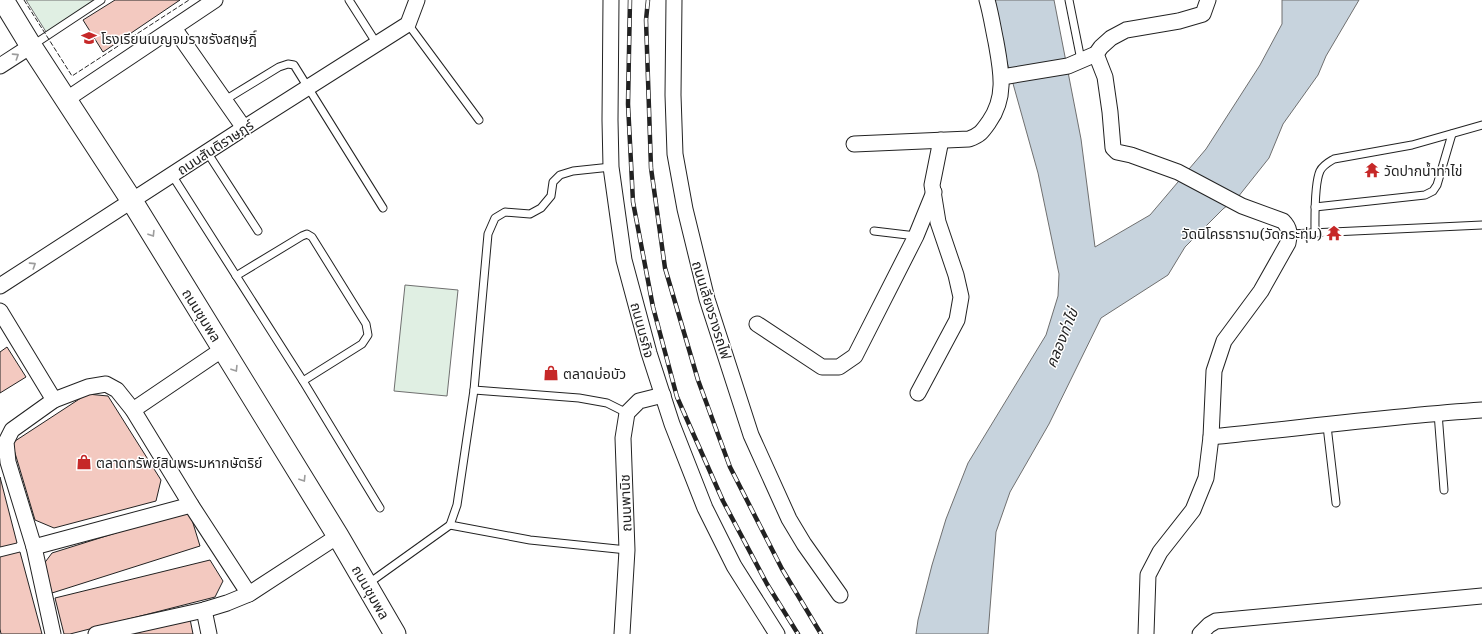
<svg xmlns="http://www.w3.org/2000/svg" width="1482" height="634" font-family="'Noto Serif','Noto Sans Thai',serif">
<style>
.green{fill:#e0efe3;stroke:#6f6f6f}
.water{fill:#c7d3dd;stroke:#6f6f6f}
.building{fill:#f3c9c0;stroke:#222}
.lines{fill:none;stroke-linecap:round;stroke-linejoin:round}
.service-casing{stroke:#222;stroke-width:9}
.minor-casing{stroke:#222;stroke-width:17}
.secondary-casing{stroke:#222;stroke-width:23}
.service{stroke:#fff;stroke-width:7}
.minor{stroke:#fff;stroke-width:15}
.secondary{stroke:#fff;stroke-width:21}
.rail-casing{stroke:#222;stroke-width:4.5}
.rail{stroke:#fff;stroke-width:3;stroke-dasharray:9;stroke-linecap:butt}
.fence{stroke:#222;stroke-width:1;stroke-dasharray:5 2;stroke-linecap:butt}
.oneway{stroke:#9c9c9c}
.labels{text-anchor:middle;dominant-baseline:central;stroke-width:3;stroke-linejoin:round;paint-order:stroke}
.poi-label{font-size:14px;fill:#222;stroke:#fff;text-anchor:start}
.street-label{font-size:14px;fill:#222;stroke:#fff}
.water-label{font-size:15px;font-style:italic;fill:#222;stroke:#fff}
</style>
<rect width="100%" height="100%" fill="#fff"/>
<g class="green">
<path d="M 26,0 L 101,0 L 48,35 Z"/>
<path d="M 405,285 L 458,290 L 447,396 L 394,391 Z"/>
</g>
<path class="water" d="M 995,0 L 1054,0 L 1081,139 L 1095,247 L 1150,215 L 1206,149 L 1260,65 L 1282,24 L 1282,0 L 1359,0 L 1326,56 L 1318,75 L 1283,124 L 1269,158 L 1238,197 L 1223,209 L 1185,247 L 1168,275 L 1101,318 L 1049,424 L 1010,492 L 996,532 L 988,634 L 916,634 L 918,620 L 932,565 L 946,519 L 968,463 L 1046,335 L 1058,296 L 1059,274 L 1038,173 L 1005,55 Z"/>
<g class="building">
<path d="M 115,0 L 180,0 L 103,52 L 83,20 Z"/>
<path d="M 7,347 L 26,377 L 0,393 L 0,352 Z"/>
<path d="M 87,394 L 108,396 L 161,480 L 156,501 L 54,528 L 35,520 L 12,443 Z"/>
<path d="M 0,477 L 17,543 L 0,547 Z"/>
<path d="M 189,510 L 200,546 L 52,593 L 43,565 L 52,553 Z"/>
<path d="M 20,552 L 42,634 L 1,634 L 0,629 L 0,557 Z"/>
<path d="M 210,560 L 223,581 L 215,597 L 70,634 L 64,634 L 55,598 Z"/>
<path d="M 190,619 L 193,634 L 132,634 Z"/>
</g>
<g class="lines">
<g class="service-casing">
<g id="service">
<path d="M 349,0 L 377,44"/>
<path d="M 1069,0 L 1081,60"/>
<path d="M 408,24 L 479,120"/>
<path d="M 33,45 L 101,0"/>
<path d="M 225,100 L 279,67 L 288,64 L 294,65 L 383,208"/>
<path d="M 207,152 L 258,231"/>
<path d="M 172,175 L 303,381 L 380,508"/>
<path d="M 1315,207 L 1425,195 L 1433,191 L 1437,185 L 1452,134"/>
<path d="M 874,231 L 916,236"/>
<path d="M 1315,233 C 1315,218 1314,184 1320,171 C 1323,165 1329,162 1334,159 L 1412,145 L 1482,125"/>
<path d="M 1290,234 L 1482,225"/>
<path d="M 236,276 L 302,236 L 307,234 L 312,237 L 366,324 L 368,335 L 362,344 L 303,381"/>
<path d="M 474,390 L 579,398 L 607,403 L 627,413"/>
<path d="M 1438,413 L 1444,490"/>
<path d="M 1327,426 L 1336,503"/>
<path d="M 450,525 L 530,540 L 627,550"/>
<path d="M 369,583 L 450,525 L 457,505 L 474,390 L 488,234 L 495,218 L 505,212 L 530,214 L 541,208 L 551,196 L 553,182 L 560,175 L 573,171 L 611,167"/>
</g>
</g>
<g class="minor-casing">
<g id="minor">
<path d="M 611,0 L 610,120 L 611,167 L 624,260 L 649,353 L 672,424 L 705,508 L 734,566 L 777,634"/>
<path d="M 674,0 L 673,95 L 675,154 L 685,209 L 707,299 L 751,435 L 789,519 L 804,544 L 840,595"/>
<path d="M 174,28 L 244,128"/>
<path d="M 1096,54 L 1105,77 L 1110,112 L 1113,148 L 1117,152 L 1131,155 L 1178,172 L 1242,206 L 1283,221 C 1290,228 1290,234 1288,243 L 1261,291 L 1224,341 L 1214,371 L 1211,437 L 1206,478 L 1193,510 L 1160,552 L 1148,575 L 1146,634"/>
<path d="M 0,66 L 31,46"/>
<path d="M 1002,77 L 1068,66 L 1096,54 L 1101,47 L 1111,38 L 1126,30 L 1179,21 L 1203,14 L 1208,0"/>
<path d="M 67,99 L 215,0"/>
<path d="M 854,144 L 969,139 C 980,135 982,132 989,122 C 1007,97 1001,70 996,42 C 993,28 991,14 987,0"/>
<path d="M 0,286 L 244,128 L 408,24 L 417,0"/>
<path d="M 0,311 L 54,400"/>
<path d="M 757,324 L 822,367 L 839,367 L 855,356 L 916,236 L 934,192"/>
<path d="M 918,393 L 957,320 L 961,297 L 956,275 L 938,222 L 932,185 L 941,140"/>
<path d="M 133,410 L 223,349"/>
<path d="M 1211,437 C 1301,428 1392,416 1482,410"/>
<path d="M 34,547 L 191,505"/>
<path d="M 204,610 L 209,634"/>
<path d="M 53,634 L 34,547 L 8,462 L 6,442 L 12,430 L 54,400 L 88,387 L 106,384 L 117,390 L 133,410 L 191,505 L 249,594"/>
<path d="M 96,634 L 204,610 L 227,603 L 249,594 L 338,536"/>
<path d="M 622,634 L 627,550 L 623,438 L 627,413 L 639,401 L 663,395"/>
<path d="M 1200,634 L 1209,625 L 1216,621 L 1482,596"/>
</g>
</g>
<g class="secondary-casing">
<path id="secondary" d="M 3,0 L 31,46 L 132,201 L 338,536 L 395,634"/>
</g>
<use href="#service" class="service"/>
<use href="#minor" class="minor"/>
<use href="#secondary" class="secondary"/>
<g class="rail-casing">
<g id="rail">
<path d="M 630,0 L 628,104 L 633,202 L 653,307 L 677,397 L 723,501 L 767,584 L 798,634"/>
<path d="M 648,0 L 646,20 L 651,168 L 665,268 L 698,380 L 730,467 L 782,569 L 821,634"/>
</g>
</g>
<use href="#rail" class="rail"/>
<path class="fence" d="M 24,0 L 72,76 L 189,0"/>
</g>
<defs><path id="oneway-chevron" d="M-2-3.5L2.5 0L-2 3.5" fill="none" stroke-width="1.6" stroke-linecap="round" stroke-linejoin="round"/></defs>
<g class="oneway">
<use href="#oneway-chevron" transform="translate(16 56) rotate(-33)"/>
<use href="#oneway-chevron" transform="translate(152 234) rotate(58)"/>
<use href="#oneway-chevron" transform="translate(33 265) rotate(-33)"/>
<use href="#oneway-chevron" transform="translate(235 369) rotate(58)"/>
<use href="#oneway-chevron" transform="translate(303 479) rotate(58)"/>
</g>
<defs>
<g id="school-bare" transform="scale(1.2)"><path d="M0-5L7-2L0 1L-7-2ZM-4 1L0 2.5L4 1V4Q0 6-4 4Z" fill="#c62828" stroke="#fff" stroke-width="2.5" paint-order="stroke"/></g>
<g id="temple-bare" transform="scale(1.2)"><path d="M0-6L5-2H3V0L6.5 2.5H4V6H1.5V3h-3V6H-4V2.5H-6.5L-3 0V-2H-5Z" fill="#c62828" stroke="#fff" stroke-width="2.5" paint-order="stroke"/></g>
<g id="shop-bare" transform="scale(1.2)"><path d="M-5-2.5h2.3a2.7 3.5 0 0 1 5.4 0H5L5.5 6h-11ZM-1.5-2.5h3a1.5 2.3 0 0 0-3 0Z" fill="#c62828" stroke="#fff" stroke-width="2.5" paint-order="stroke"/></g>
</defs>
<g fill-rule="evenodd">
<use href="#school-bare" x="89" y="38"/>
<use href="#temple-bare" x="1372" y="170"/>
<use href="#temple-bare" x="1334" y="233"/>
<use href="#shop-bare" x="551" y="373"/>
<use href="#shop-bare" x="84" y="462"/>
</g>
<g class="labels">
<g class="poi-label">
<text x="101" y="38">โรงเรียนเบญจมราชรังสฤษฎิ์</text>
<text x="1384" y="170">วัดปากน้ำท่าไข่</text>
<text x="1322" y="233" text-anchor="end">วัดนิโครธาราม(วัดกระทุ่ม)</text>
<text x="563" y="373">ตลาดบ่อบัว</text>
<text x="96" y="462">ตลาดทรัพย์สินพระมหากษัตริย์</text>
</g>
<g class="street-label">
<text transform="translate(215 147) rotate(-33)">ถนนสันติราษฎร์</text>
<text transform="translate(712 310) rotate(73)">ถนนเลียงรางรถไฟ</text>
<text transform="translate(202 315) rotate(58)">ถนนชุมพล</text>
<text transform="translate(643 330) rotate(75)">ถนนนรกิจ</text>
<text transform="translate(625 503) rotate(-92)">ถนนพานิช</text>
<text transform="translate(371 592) rotate(60)">ถนนชุมพล</text>
</g>
<g class="water-label">
<text transform="translate(1061 338) rotate(-68)">คลองท่าไข่</text>
</g>
</g>
</svg>
